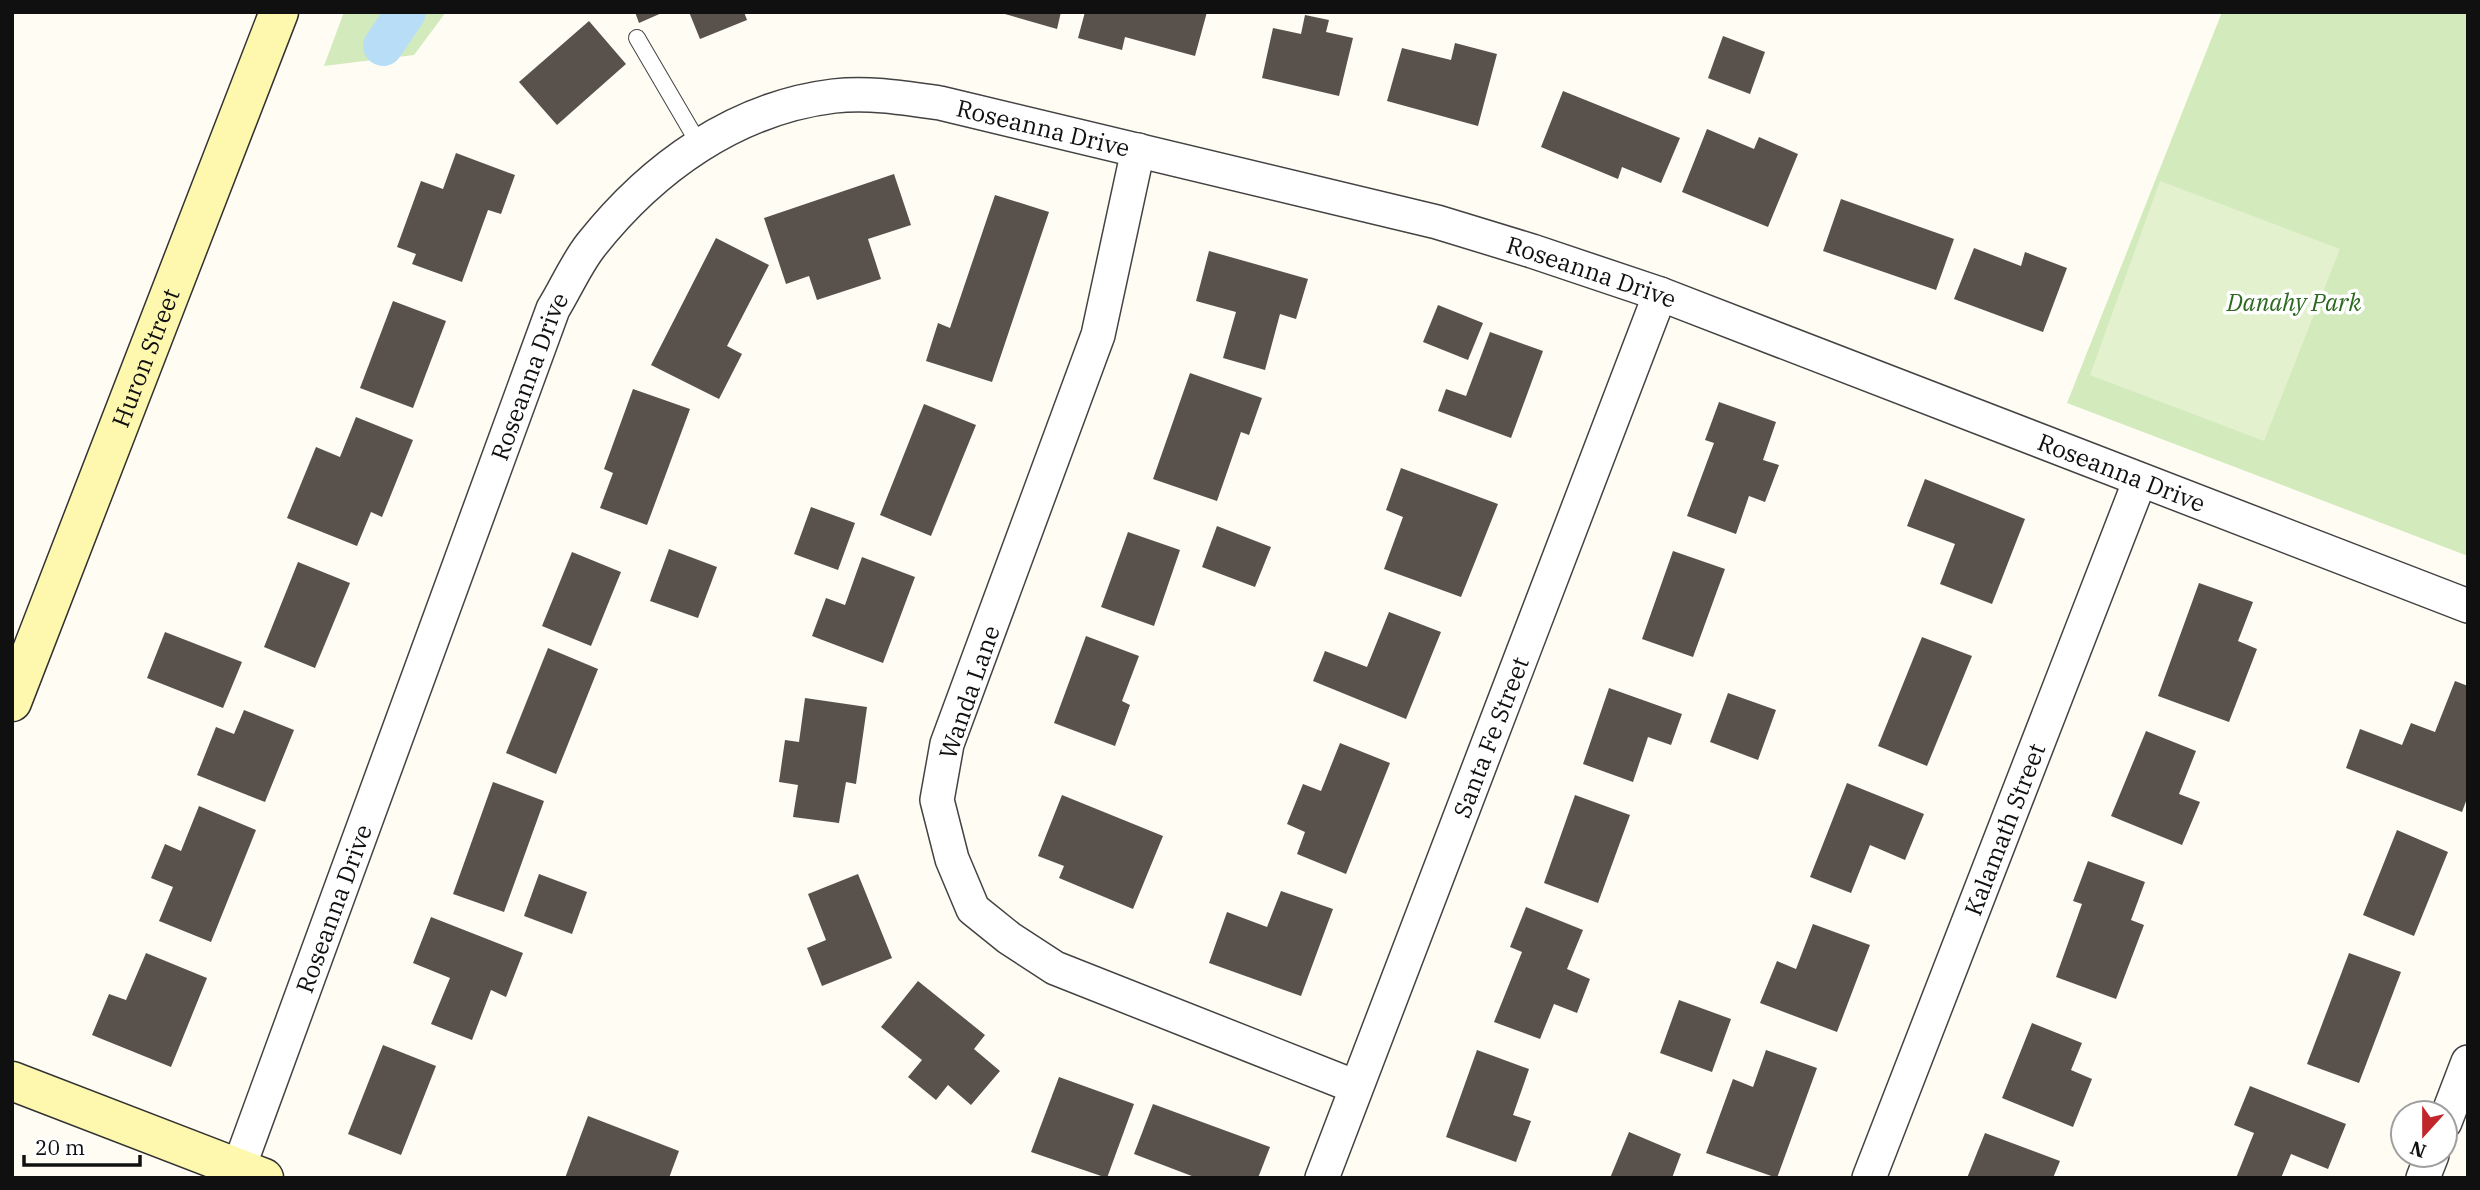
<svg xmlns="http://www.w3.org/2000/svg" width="2480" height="1190" font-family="'IBM Plex Serif',serif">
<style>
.green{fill:#d2eabc}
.pitch{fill:#e4f1ce}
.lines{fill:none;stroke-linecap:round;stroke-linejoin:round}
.canal{stroke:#b8ddf6;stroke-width:40}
.building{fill:#59514c}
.lane-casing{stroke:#434343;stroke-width:18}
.street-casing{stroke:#434343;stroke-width:36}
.secondary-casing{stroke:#323232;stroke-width:41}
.lane{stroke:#fff;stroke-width:16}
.street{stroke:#fff;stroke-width:33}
.secondary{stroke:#fef8af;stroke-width:38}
.labels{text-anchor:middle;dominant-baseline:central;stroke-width:7;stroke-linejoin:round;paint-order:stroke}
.street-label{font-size:24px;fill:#101010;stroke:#fff}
.park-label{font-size:24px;font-style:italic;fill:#2c691f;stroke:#fff}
</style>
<rect width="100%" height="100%" fill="#fffdf3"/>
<g class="green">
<path d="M 344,12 L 446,12 L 414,55 L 324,66 Z"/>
<path d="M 2222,12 L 2468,12 L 2468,556 L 2067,403 Z"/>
</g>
<path class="pitch" d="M 2160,181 L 2340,249 L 2264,441 L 2090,375 Z"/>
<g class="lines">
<path class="canal" d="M 383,46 L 406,12"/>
</g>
<g class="building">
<path d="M 635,12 L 664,12 L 639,23 Z"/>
<path d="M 689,12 L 744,12 L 747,20 L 700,39 Z"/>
<path d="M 998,12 L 1061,12 L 1057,29 Z"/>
<path d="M 1085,12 L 1207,12 L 1195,56 L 1125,37 L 1122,50 L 1078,38 Z"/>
<path d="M 1305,15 L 1329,20 L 1326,32 L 1353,38 L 1339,96 L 1262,78 L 1273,28 L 1301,34 Z"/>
<path d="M 589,21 L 626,64 L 557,125 L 519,82 Z"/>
<path d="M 1723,36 L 1765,52 L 1750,94 L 1708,78 Z"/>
<path d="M 1455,43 L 1497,54 L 1478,126 L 1387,101 L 1402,48 L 1451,60 Z"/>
<path d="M 1563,91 L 1680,138 L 1661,183 L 1622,167 L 1618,179 L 1541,147 Z"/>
<path d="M 1707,129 L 1754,149 L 1759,137 L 1798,154 L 1768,227 L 1682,192 Z"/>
<path d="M 456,153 L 515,175 L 501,214 L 488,210 L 462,282 L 412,264 L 416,254 L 397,247 L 421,181 L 443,189 Z"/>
<path d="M 894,174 L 911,225 L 868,239 L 881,279 L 817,300 L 809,276 L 786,284 L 764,218 Z"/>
<path d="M 995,195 L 1049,212 L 992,382 L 926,361 L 938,323 L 950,328 Z"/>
<path d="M 1841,199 L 1954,239 L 1936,290 L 1823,251 Z"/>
<path d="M 716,238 L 769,265 L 727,346 L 742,354 L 719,399 L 651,365 Z"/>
<path d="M 1974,248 L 2021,266 L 2025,252 L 2067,268 L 2043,332 L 1954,299 Z"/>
<path d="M 1209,251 L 1308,279 L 1296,319 L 1280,314 L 1265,370 L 1223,358 L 1236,312 L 1196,301 Z"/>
<path d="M 393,301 L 446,321 L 413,408 L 360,388 Z"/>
<path d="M 1438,305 L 1483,323 L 1468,360 L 1423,342 Z"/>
<path d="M 1490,332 L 1543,351 L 1511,438 L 1438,411 L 1446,389 L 1466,396 Z"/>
<path d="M 1190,373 L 1262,398 L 1249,435 L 1241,432 L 1217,501 L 1153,479 Z"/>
<path d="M 633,389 L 690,409 L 647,525 L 600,508 L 613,473 L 604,469 Z"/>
<path d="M 1719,402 L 1776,422 L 1763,460 L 1779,465 L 1765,502 L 1749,496 L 1736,534 L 1687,516 L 1714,443 L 1705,440 Z"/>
<path d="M 924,404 L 976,425 L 931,536 L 880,515 Z"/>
<path d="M 356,417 L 413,440 L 382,517 L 371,512 L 357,546 L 287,518 L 316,447 L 340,457 Z"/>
<path d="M 1401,468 L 1498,504 L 1461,597 L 1384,569 L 1403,517 L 1386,510 Z"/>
<path d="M 1925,479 L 2025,519 L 1992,604 L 1940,584 L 1955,544 L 1907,526 Z"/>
<path d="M 811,507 L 855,523 L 838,570 L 794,554 Z"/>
<path d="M 1217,526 L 1271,547 L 1255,587 L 1202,567 Z"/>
<path d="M 1128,532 L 1180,550 L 1154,626 L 1101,607 Z"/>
<path d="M 669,549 L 717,567 L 698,618 L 650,601 Z"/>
<path d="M 1673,551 L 1725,569 L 1693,657 L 1642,639 Z"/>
<path d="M 572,552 L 621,572 L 591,646 L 542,626 Z"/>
<path d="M 862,557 L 915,577 L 883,663 L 812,636 L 826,598 L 845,605 Z"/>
<path d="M 298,562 L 350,583 L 315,668 L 264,647 Z"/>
<path d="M 2199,583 L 2253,602 L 2238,641 L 2257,649 L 2229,722 L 2158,696 Z"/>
<path d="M 1389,612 L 1441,632 L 1406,719 L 1313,681 L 1325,651 L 1367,667 Z"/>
<path d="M 165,632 L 242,662 L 223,708 L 147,678 Z"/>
<path d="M 1086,636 L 1139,656 L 1122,701 L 1130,705 L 1115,746 L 1054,723 Z"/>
<path d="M 1922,637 L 1972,656 L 1927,766 L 1878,746 Z"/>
<path d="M 548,648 L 598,669 L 556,774 L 506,753 Z"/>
<path d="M 2455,681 L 2468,686 L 2468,796 L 2462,812 L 2346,768 L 2360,729 L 2402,745 L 2411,723 L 2435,732 Z"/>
<path d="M 1609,688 L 1682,714 L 1671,745 L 1648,737 L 1633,782 L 1583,764 Z"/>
<path d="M 1728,693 L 1776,710 L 1758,760 L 1710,742 Z"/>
<path d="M 805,698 L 867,707 L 856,784 L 846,782 L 839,823 L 793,817 L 798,785 L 779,782 L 785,740 L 799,742 Z"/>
<path d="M 244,710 L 294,730 L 265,802 L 197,775 L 216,727 L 234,734 Z"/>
<path d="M 2146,731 L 2196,751 L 2179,794 L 2200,802 L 2182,845 L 2111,816 Z"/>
<path d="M 1340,743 L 1390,763 L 1346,874 L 1297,854 L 1305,832 L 1287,824 L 1303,784 L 1321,791 Z"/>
<path d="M 493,782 L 544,801 L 504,912 L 453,894 Z"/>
<path d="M 1847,783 L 1924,814 L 1905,860 L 1870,845 L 1851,893 L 1810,877 Z"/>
<path d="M 1062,795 L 1163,836 L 1133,909 L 1059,878 L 1064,866 L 1038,856 Z"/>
<path d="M 1575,795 L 1630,815 L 1598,903 L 1544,883 Z"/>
<path d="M 199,806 L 256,830 L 211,942 L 159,921 L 173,887 L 151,878 L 165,844 L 181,851 Z"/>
<path d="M 2397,830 L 2448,852 L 2414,936 L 2363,915 Z"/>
<path d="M 2088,861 L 2145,882 L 2131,920 L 2144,925 L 2116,999 L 2056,977 L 2082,904 L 2073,901 Z"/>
<path d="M 539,874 L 587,892 L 572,934 L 524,916 Z"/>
<path d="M 858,874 L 892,958 L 822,986 L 807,948 L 826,940 L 808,894 Z"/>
<path d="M 1281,891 L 1333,909 L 1301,996 L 1209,963 L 1227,912 L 1267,927 Z"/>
<path d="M 1526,907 L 1583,930 L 1567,969 L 1590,979 L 1577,1013 L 1554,1004 L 1540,1039 L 1494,1022 L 1522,952 L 1510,947 Z"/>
<path d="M 431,917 L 523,953 L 506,997 L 491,990 L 472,1040 L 431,1024 L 450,978 L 413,963 Z"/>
<path d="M 1813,924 L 1870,945 L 1837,1032 L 1760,1003 L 1777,961 L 1796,969 Z"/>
<path d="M 146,953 L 207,978 L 171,1067 L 92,1035 L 109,994 L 126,1000 Z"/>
<path d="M 2349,953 L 2401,972 L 2359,1083 L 2307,1064 Z"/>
<path d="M 918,981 L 985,1035 L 974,1049 L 1000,1071 L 971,1105 L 948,1085 L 936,1100 L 908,1077 L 922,1060 L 881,1027 Z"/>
<path d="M 1679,1000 L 1731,1019 L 1712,1072 L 1660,1053 Z"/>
<path d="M 2032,1023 L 2082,1043 L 2071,1070 L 2092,1079 L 2073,1127 L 2002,1098 Z"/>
<path d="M 383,1045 L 436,1066 L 401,1155 L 348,1134 Z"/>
<path d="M 1477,1050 L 1529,1069 L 1513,1115 L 1531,1121 L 1516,1162 L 1446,1137 Z"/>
<path d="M 1766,1050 L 1817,1068 L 1777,1178 L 1706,1153 L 1733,1079 L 1753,1087 Z"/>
<path d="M 1059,1077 L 1134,1104 L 1107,1178 L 1031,1152 Z"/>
<path d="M 2250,1086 L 2346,1124 L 2328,1169 L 2291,1154 L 2281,1178 L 2236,1178 L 2254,1133 L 2234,1125 Z"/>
<path d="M 1153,1104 L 1270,1147 L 1258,1178 L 1197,1178 L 1134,1154 Z"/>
<path d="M 588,1116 L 679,1151 L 669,1178 L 565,1178 Z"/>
<path d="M 1629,1132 L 1681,1154 L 1672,1178 L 1610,1178 Z"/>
<path d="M 1985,1133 L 2060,1161 L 2053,1178 L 1967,1178 Z"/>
</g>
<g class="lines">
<g class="lane-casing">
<path id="lane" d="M 637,38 L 699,144"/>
</g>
<g class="street-casing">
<g id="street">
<path d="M 1138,150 L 1098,335 L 947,744 L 937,800 L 952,859 L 973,909 L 1009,938 L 1055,968 L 1356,1087"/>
<path d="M 2445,1122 L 2468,1062"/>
<path id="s1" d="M 235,1178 L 553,309 C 566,288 576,264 591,245 C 652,168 735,108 834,96 C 870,92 905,98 940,103 L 1437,222 L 1532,251 L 1660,294 L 2468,606"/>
<path id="s2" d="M 1322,1178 L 1660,294"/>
<path id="s3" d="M 1869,1178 L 2140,480"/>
<path d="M 2423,1178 L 2432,1155"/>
</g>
</g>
<g class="secondary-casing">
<g id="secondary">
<path id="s4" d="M 12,702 L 279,12"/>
<path d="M 12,1081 L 264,1178"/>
</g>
</g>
<use href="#lane" class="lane"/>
<use href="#street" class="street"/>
<use href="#secondary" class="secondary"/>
</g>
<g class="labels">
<g class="street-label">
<text stroke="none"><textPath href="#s1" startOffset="1505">Roseanna Drive</textPath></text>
<text stroke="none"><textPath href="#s1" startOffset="2072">Roseanna Drive</textPath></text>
<text stroke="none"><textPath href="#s4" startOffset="369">Huron Street</textPath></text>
<text stroke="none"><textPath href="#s1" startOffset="854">Roseanna Drive</textPath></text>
<text stroke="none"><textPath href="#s1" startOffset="2639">Roseanna Drive</textPath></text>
<text transform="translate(969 692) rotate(-71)">Wanda Lane</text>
<text stroke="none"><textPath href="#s2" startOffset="472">Santa Fe Street</textPath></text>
<text stroke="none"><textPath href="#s3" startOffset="374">Kalamath Street</textPath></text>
<text stroke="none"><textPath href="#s1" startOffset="287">Roseanna Drive</textPath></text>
</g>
<g class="park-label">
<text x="2294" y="302">Danahy Park</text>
</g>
</g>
<rect width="2480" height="1190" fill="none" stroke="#101010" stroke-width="28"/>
<g transform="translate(2424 1134) rotate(201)"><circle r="33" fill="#ffffff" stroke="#9f9f9f" stroke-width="2"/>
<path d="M0-5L12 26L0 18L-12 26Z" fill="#c1272a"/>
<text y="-10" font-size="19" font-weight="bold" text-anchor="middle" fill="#101010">N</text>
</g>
<path d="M24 1155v10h116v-10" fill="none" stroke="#101010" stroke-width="3.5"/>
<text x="35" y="1155" font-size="21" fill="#101010" stroke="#ffffff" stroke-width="5" paint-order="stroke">20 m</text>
</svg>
